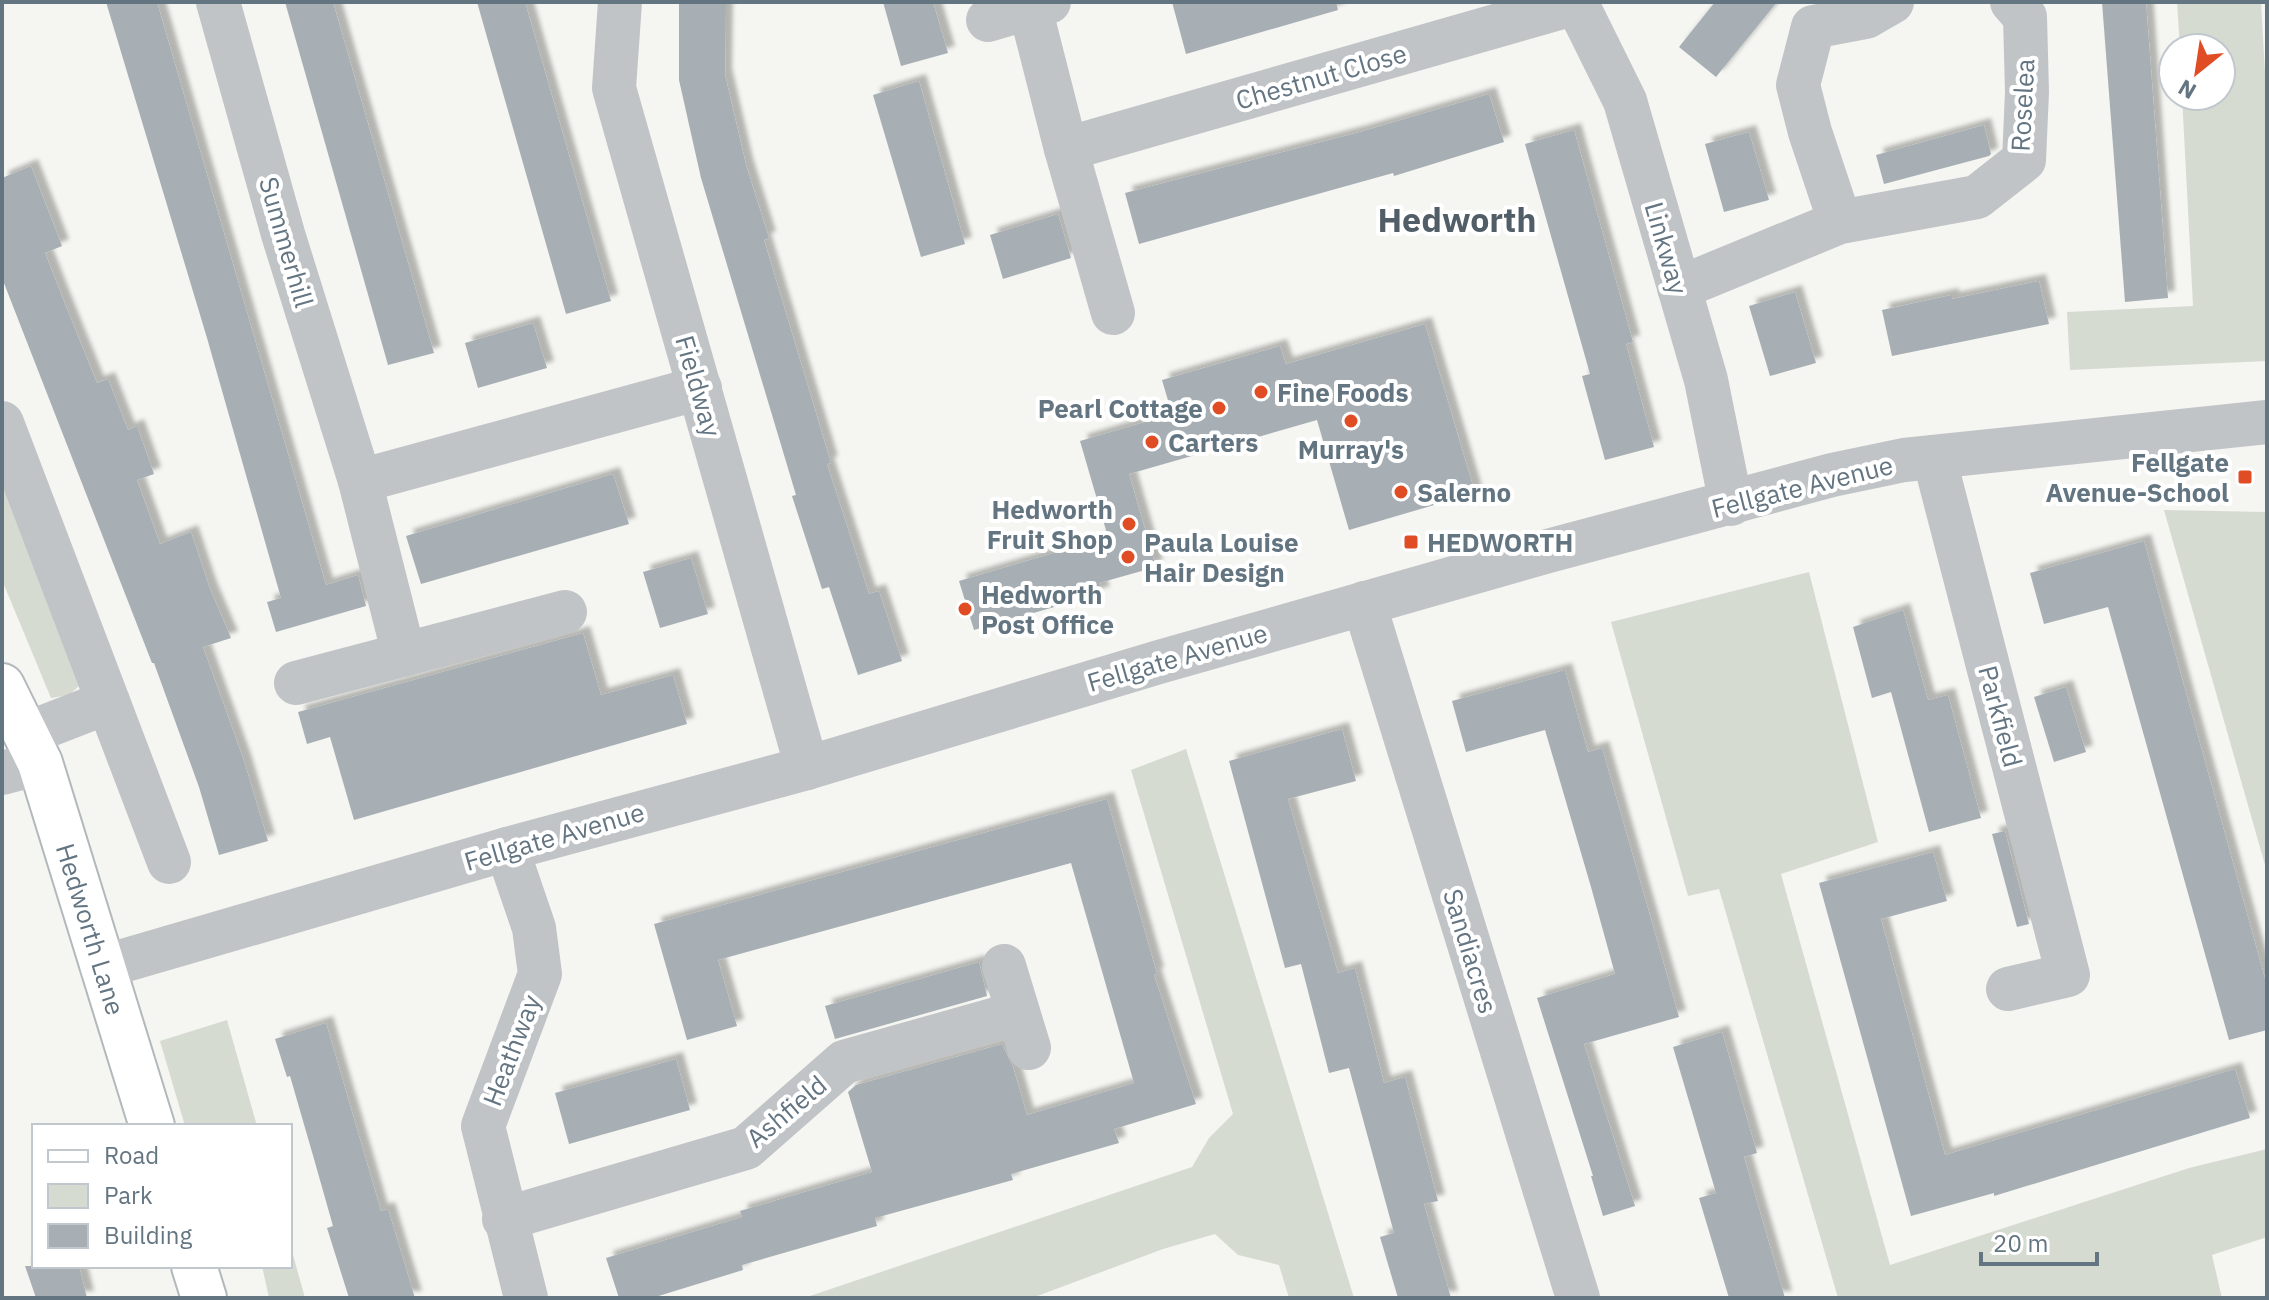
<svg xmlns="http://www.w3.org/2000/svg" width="2269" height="1300" font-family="'IBM Plex Sans',sans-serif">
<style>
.green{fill:#d6dbd2}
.building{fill:#a7afb4;filter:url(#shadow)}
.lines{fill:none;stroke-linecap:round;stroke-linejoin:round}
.secondary-casing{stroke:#b2b8bc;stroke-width:48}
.street{stroke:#c0c4c7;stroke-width:44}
.secondary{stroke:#fff;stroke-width:44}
.poi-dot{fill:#e04d25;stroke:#fff;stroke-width:3}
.labels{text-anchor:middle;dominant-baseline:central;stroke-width:8;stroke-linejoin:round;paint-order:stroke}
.street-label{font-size:26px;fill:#647582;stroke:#fff}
.poi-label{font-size:26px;font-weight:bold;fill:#647582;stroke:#fff;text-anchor:start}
.district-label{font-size:34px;font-weight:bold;fill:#525e67;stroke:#fff}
</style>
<defs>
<filter id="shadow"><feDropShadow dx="7" dy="-7" stdDeviation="2" flood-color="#0004"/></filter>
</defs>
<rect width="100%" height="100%" fill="#f5f5f1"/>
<g class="green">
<path d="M 2177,2 L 2261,2 L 2267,108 L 2267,361 L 2070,370 L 2067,312 L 2193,306 L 2182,96 L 2221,96 L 2221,48 L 2180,48 Z"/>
<path d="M 2,460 L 79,686 L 69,695 L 51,698 L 2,580 Z"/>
<path d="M 2164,510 L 2267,512 L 2267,872 Z"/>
<path d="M 1809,572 L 1878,842 L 1781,874 L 1890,1265 L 2189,1168 L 2267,1149 L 2267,1237 L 2212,1255 L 2222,1298 L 1838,1298 L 1719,889 L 1688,896 L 1611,622 Z"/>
<path d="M 1186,749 L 1354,1298 L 1289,1298 L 1279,1265 L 1238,1255 L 1215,1234 L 1163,1249 L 1032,1298 L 804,1298 L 1192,1167 L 1209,1138 L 1233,1114 L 1131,770 Z"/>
<path d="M 227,1020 L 257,1126 L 185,1126 L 160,1041 Z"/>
<path d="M 290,1244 L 305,1298 L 269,1298 L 262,1266 L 290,1266 Z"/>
</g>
<g class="building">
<path d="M 106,2 L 157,2 L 326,585 L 358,575 L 366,606 L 276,632 L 267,602 L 281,598 L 207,338 Z"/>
<path d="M 285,2 L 333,2 L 434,353 L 388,365 Z"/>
<path d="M 477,2 L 525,2 L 611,301 L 566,314 Z"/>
<path d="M 679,2 L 726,2 L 725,75 L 746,165 L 769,238 L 764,240 L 831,463 L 827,464 L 869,594 L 879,591 L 902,661 L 858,675 L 829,587 L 822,589 L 792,496 L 796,495 L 701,178 L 679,80 Z"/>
<path d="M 883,2 L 933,2 L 948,53 L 901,66 Z"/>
<path d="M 1172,2 L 1336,2 L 1338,10 L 1186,54 Z"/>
<path d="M 1715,2 L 1777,2 L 1716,77 L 1679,47 Z"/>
<path d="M 2102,2 L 2146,2 L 2168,298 L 2125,302 Z"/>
<path d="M 919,81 L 965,244 L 921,257 L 873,95 Z"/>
<path d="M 1489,94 L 1504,142 L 1394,176 L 1393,173 L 1139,244 L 1125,193 L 1360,132 Z"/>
<path d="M 1984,125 L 1991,154 L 1989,156 L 1884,184 L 1876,155 Z"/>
<path d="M 1574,130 L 1633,342 L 1626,344 L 1654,447 L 1605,460 L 1582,376 L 1590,374 L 1525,144 Z"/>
<path d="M 1749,132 L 1769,200 L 1724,212 L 1705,144 Z"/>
<path d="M 31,166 L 62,246 L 45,253 L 69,314 L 97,383 L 108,379 L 128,430 L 137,426 L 154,474 L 137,480 L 160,544 L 191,532 L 210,589 L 231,638 L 203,647 L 244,761 L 268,841 L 219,855 L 199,787 L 154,663 L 152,663 L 2,278 L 2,178 Z"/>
<path d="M 1058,214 L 1071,258 L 1003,279 L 990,235 Z"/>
<path d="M 2039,281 L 2049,324 L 1892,356 L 1882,310 L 1952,295 L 1952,299 Z"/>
<path d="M 1795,292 L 1816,363 L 1770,376 L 1749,306 Z"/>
<path d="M 533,323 L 547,368 L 478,388 L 465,343 Z"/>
<path d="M 1425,324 L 1475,493 L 1349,530 L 1317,420 L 1129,474 L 1156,567 L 1099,583 L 1103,593 L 974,630 L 959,581 L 1108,537 L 1080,441 L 1172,414 L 1162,380 L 1280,346 L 1286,364 Z"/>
<path d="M 613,474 L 629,524 L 421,584 L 406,536 Z"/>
<path d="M 2144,541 L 2267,986 L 2267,1030 L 2229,1040 L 2108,607 L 2044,624 L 2030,573 Z"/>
<path d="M 691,558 L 708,614 L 660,628 L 643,572 Z"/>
<path d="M 1903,610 L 1928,700 L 1948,695 L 1981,818 L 1929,832 L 1891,692 L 1872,698 L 1853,627 Z"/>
<path d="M 583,633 L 601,695 L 673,675 L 687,724 L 354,820 L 330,737 L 307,744 L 298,712 Z"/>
<path d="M 1565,670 L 1588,752 L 1602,748 L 1679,1017 L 1584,1044 L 1635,1206 L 1603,1216 L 1591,1176 L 1593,1176 L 1537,998 L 1615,974 L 1591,887 L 1545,730 L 1466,752 L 1452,701 Z"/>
<path d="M 2066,687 L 2086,752 L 2054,762 L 2034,697 Z"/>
<path d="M 1342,729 L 1356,781 L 1288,799 L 1338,973 L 1355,968 L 1384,1083 L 1405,1077 L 1438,1201 L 1424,1204 L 1451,1298 L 1398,1298 L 1380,1237 L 1394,1233 L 1349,1068 L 1329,1073 L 1301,964 L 1285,968 L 1229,761 Z"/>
<path d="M 1107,799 L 1157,974 L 1154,975 L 1196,1104 L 1114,1129 L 1119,1143 L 1011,1174 L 1013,1180 L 875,1218 L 877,1226 L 742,1265 L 743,1270 L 652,1298 L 619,1298 L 606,1258 L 742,1217 L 740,1211 L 872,1172 L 848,1092 L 856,1085 L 1002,1044 L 1013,1067 L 1027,1115 L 1134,1083 L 1071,863 L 718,960 L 737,1026 L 687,1040 L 654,924 Z"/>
<path d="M 2005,831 L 2029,924 L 2017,927 L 1992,834 Z"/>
<path d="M 1933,852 L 1947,901 L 1881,919 L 1945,1155 L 2235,1069 L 2250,1118 L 1994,1196 L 1994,1193 L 1911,1216 L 1819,883 Z"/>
<path d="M 979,962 L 987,996 L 835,1039 L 825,1006 Z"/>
<path d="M 326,1023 L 381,1211 L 388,1209 L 415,1298 L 349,1298 L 327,1228 L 333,1226 L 312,1152 L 290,1076 L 287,1077 L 275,1039 Z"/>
<path d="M 1722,1032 L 1757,1153 L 1744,1157 L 1785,1298 L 1729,1298 L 1699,1198 L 1716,1193 L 1673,1047 Z"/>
<path d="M 676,1059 L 690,1110 L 569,1144 L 555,1093 Z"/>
<path d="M 25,1266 L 79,1266 L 87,1298 L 36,1298 Z"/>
</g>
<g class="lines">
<g class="secondary-casing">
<g id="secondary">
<path d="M 2,686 L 40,763 L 152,1126"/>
<path d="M 194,1266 L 204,1298"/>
</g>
</g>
<g class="street">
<path d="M 218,2 L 283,234 L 360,481 L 700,388"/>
<path d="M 620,2 L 614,88 L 807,768"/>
<path d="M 1576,2 L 1625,101 L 1706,380 L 1731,504"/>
<path d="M 1030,8 L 1066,149 L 1113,313"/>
<path d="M 988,20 L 1049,2"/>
<path d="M 1066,149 L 1576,3"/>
<path d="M 1840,222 L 1810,132 L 1798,85 L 1813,27 L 1866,17 L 1892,2"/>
<path d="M 1679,288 L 1840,222 L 1977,197 L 2024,160 L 2027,92 L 2025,17 L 2012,2"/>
<path d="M 2,423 L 169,862"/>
<path d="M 1934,457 L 2068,975 L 2008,989"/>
<path d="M 360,481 L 404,655"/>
<path d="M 1364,603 L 1578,1298"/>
<path d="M 296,683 L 565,612"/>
<path d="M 26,734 L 108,702"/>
<path d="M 2,773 L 40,763"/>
<path d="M 507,849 L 534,928 L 540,974 L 483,1126 L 526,1298"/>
<path d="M 1004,966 L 1029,1048"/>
<path d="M 102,967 L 507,849 L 807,768 L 1159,662 L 1548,551 L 1832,475 L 1904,460 L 2267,422"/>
<path d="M 504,1219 L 746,1148 L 844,1062 L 1018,1013"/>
</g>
<use href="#secondary" class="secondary"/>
</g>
<g class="poi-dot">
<circle cx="1261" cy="392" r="8"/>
<circle cx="1219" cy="408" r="8"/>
<circle cx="1351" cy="421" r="8"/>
<circle cx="1152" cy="442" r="8"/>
<rect x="2237" y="469" width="16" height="16" rx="4"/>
<circle cx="1401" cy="492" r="8"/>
<circle cx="1129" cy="524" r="8"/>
<rect x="1403" y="534" width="16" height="16" rx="4"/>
<circle cx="1128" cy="557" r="8"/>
<circle cx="965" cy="609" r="8"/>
</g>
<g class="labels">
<g class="street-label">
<text transform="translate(1321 76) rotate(-16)">Chestnut Close</text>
<text transform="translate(2022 105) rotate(-87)">Roselea</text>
<text transform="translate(287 242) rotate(74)">Summerhill</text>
<text transform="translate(1667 248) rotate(74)">Linkway</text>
<text transform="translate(699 386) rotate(74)">Fieldway</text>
<text transform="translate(1802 486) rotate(-14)">Fellgate Avenue</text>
<text transform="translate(1177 657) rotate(-16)">Fellgate Avenue</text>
<text transform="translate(2001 716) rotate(75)">Parkfield</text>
<text transform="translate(554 836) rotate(-16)">Fellgate Avenue</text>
<text transform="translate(91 929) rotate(73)">Hedworth Lane</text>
<text transform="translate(1471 951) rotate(73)">Sandiacres</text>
<text transform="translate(511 1050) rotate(-69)">Heathway</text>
<text transform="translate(786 1111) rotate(-40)">Ashfield</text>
</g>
<g class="poi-label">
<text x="1277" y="392">Fine Foods</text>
<text x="1203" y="408" text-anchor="end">Pearl Cottage</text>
<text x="1168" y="442">Carters</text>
<text x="1351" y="449" text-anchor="middle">Murray's</text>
<text x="2229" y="462" text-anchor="end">Fellgate<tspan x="2229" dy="30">Avenue-School</tspan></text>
<text x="1417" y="492">Salerno</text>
<text x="1113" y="509" text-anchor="end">Hedworth<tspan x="1113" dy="30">Fruit Shop</tspan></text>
<text x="1144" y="542">Paula Louise<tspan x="1144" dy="30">Hair Design</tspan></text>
<text x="1427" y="542">HEDWORTH</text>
<text x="981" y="594">Hedworth<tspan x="981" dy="30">Post Office</tspan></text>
</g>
<g class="district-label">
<text x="1457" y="219">Hedworth</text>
</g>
</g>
<rect width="2269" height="1300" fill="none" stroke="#647582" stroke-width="8"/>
<rect x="32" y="1124" width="260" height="144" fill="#ffffff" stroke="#c1c8cd" stroke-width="2"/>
<rect x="48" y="1150" width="40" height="12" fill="#ffffff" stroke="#c1c8cd" stroke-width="2"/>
<text x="104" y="1164" font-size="24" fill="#647582">Road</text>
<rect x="48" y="1184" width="40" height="24" fill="#d6dbd2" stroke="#c1c8cd" stroke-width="2"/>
<text x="104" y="1204" font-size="24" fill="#647582">Park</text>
<rect x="48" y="1224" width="40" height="24" fill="#a7afb4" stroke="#c1c8cd" stroke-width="2"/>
<text x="104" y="1244" font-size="24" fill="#647582">Building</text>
<g transform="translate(2197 72) rotate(210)"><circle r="38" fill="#ffffff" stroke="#c1c8cd" stroke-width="2"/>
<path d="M0-6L14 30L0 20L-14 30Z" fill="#e04d25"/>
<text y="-12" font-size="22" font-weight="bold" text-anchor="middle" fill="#647582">N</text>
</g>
<path d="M1981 1252v12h116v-12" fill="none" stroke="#647582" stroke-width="4"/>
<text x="1993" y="1252" font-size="24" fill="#647582" stroke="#ffffff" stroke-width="6" paint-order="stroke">20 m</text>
</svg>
